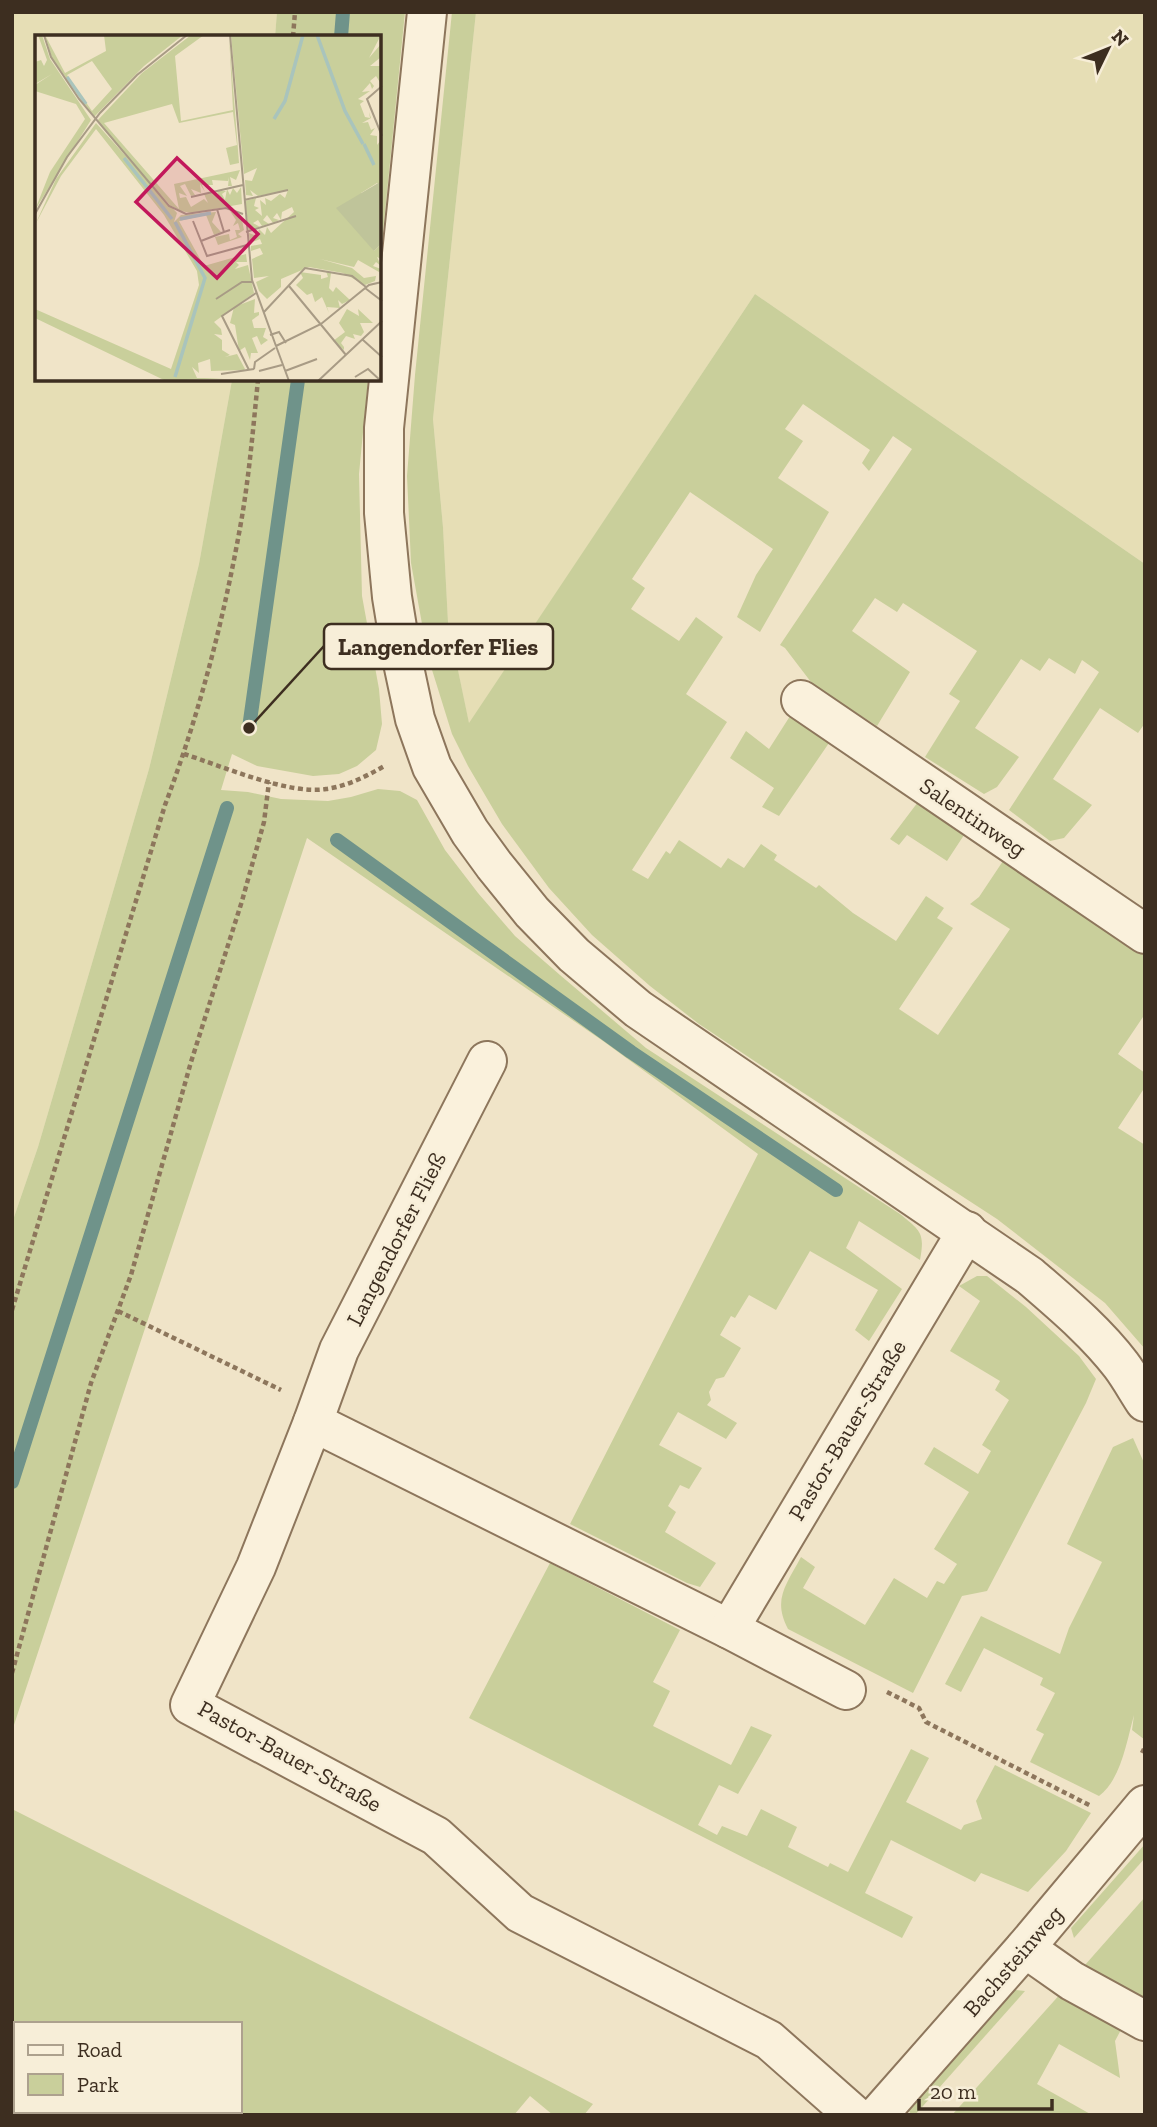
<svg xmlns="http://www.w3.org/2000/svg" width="1157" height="2127" font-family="'Zilla Slab',serif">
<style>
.farmland{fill:#e6deb5}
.green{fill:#c9cf9b;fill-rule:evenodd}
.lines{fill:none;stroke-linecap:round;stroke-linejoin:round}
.stream{stroke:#6f938a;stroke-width:14}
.minor-casing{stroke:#8d765c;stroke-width:42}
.path{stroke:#8d765c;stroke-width:4.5;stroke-dasharray:5 3.5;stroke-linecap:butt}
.minor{stroke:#faf1dc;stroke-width:38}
.labels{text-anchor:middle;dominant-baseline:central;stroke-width:5;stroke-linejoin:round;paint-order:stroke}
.street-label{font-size:23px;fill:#3d2e20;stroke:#f7eed8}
.inset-river{fill:none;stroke:#a9c4bc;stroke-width:3.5}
.inset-road{fill:none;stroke:#a89b85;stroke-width:2}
.view{fill:#c2185b;fill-opacity:0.15;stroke:#c2185b;stroke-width:3.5}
.inset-edge{fill:none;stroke:#3d2e20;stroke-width:3.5}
.leader{fill:none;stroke:#3d2e20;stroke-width:2.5}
.callout-dot{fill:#3d2e20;stroke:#f7eed8;stroke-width:2.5}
.callout{fill:#f7eed8;stroke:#3d2e20;stroke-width:2.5}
.callout-label{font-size:24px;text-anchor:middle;font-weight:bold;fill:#3d2e20}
</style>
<rect width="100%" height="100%" fill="#f0e4c8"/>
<g class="farmland">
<path d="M 12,12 L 277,12 L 275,37 L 37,37 L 37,380 L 232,380 L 199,564 L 149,769 L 38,1147 L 12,1223 Z"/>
<path d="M 476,12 L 1145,12 L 1145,564 L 755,294 L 469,724 L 448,622 L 443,527 L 433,419 Z"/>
</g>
<g class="green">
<path d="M 277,12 L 405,12 L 380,263 L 380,37 L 275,37 Z"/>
<path d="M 452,12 L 476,12 L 433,419 L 443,527 L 448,622 L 469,723 L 755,294 L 1145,564 L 1145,723 L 1138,733 L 1100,708 L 1053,779 L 1092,805 L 1064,838 L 1050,841 L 1009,810 L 1099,672 L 1082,660 L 1075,674 L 1049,658 L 1040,671 L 1021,659 L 975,728 L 1019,757 L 997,787 L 984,794 L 925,757 L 960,701 L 949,694 L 977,651 L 903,603 L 897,612 L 875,598 L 852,631 L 910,672 L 877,726 L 814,686 L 785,648 L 780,645 L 912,449 L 893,436 L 869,471 L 862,463 L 870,450 L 803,404 L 785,429 L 803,441 L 778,478 L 829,512 L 760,632 L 737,617 L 756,575 L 773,549 L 690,492 L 632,579 L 645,588 L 631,609 L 679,641 L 696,617 L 723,637 L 686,694 L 727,722 L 632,870 L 648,879 L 666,851 L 670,854 L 679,840 L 721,868 L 728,858 L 744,868 L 761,844 L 777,855 L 774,860 L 816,888 L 819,885 L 853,913 L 896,941 L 926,896 L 944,908 L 937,918 L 953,928 L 899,1009 L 938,1035 L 1010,929 L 970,904 L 979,897 L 1005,858 L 1145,953 L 1145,1014 L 1118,1054 L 1145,1073 L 1145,1087 L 1118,1128 L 1145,1145 L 1145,1349 L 1105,1303 L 997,1219 L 762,1066 L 699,1024 L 650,986 L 592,935 L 549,888 L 502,824 L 468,766 L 452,734 L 428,657 L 411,563 L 407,476 L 415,375 Z"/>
<path d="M 232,380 L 368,380 L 359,474 L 362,596 L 379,689 L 382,724 L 376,750 L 357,766 L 339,774 L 313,776 L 257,766 L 232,754 L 221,790 L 248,792 L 281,799 L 328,801 L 351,797 L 378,789 L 400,791 L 417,800 L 445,850 L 478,893 L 515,936 L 560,975 L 646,1048 L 900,1214 C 921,1231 925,1233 920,1260 L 859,1221 L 846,1248 L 902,1289 L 869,1341 L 855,1330 L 878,1290 L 810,1251 L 776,1310 L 749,1295 L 735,1318 L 731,1316 L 720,1335 L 741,1348 L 724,1377 L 716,1379 L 709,1392 L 711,1400 L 707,1405 L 737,1423 L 726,1439 L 678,1412 L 659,1445 L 702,1468 L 689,1489 L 680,1485 L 668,1506 L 676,1512 L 665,1532 L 716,1563 L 700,1587 L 687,1583 L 570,1524 L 758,1154 L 603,1041 L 307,838 L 12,1731 L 12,1223 L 38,1147 L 149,769 L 199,564 Z"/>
<path d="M 792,713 L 831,740 L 779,816 L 762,807 L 774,788 L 730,758 L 746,731 L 769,749 Z"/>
<path d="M 918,802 L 966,832 L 947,861 L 907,835 L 899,845 L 890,839 Z"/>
<path d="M 977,1276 L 987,1276 L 1026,1307 L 1079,1356 L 1096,1379 L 1086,1403 L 987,1591 L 962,1596 L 913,1693 L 788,1629 C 772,1599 787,1584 801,1557 L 815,1567 L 803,1588 L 865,1625 L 894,1578 L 927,1598 L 937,1581 L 944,1584 L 957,1564 L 934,1549 L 969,1492 L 924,1464 L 934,1447 L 978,1474 L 991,1451 L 982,1445 L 1009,1400 L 995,1390 L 1000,1381 L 950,1351 L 980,1301 L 959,1286 Z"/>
<path d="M 1133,1438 L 1145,1465 L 1145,1740 L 1132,1730 L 1134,1715 C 1127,1740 1121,1780 1099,1796 L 1030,1762 L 1044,1734 L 1036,1730 L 1055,1693 L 1040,1685 L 1043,1678 L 984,1648 L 961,1692 L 945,1684 L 981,1616 L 1060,1654 L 1069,1628 L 1102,1562 L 1067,1544 L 1113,1447 Z"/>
<path d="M 550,1563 L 680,1630 L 653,1682 L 670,1691 L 653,1726 L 731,1765 L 751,1726 L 772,1735 L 738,1794 L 719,1785 L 698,1825 L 717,1835 L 722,1826 L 747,1836 L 761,1809 L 797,1827 L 788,1847 L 828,1867 L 830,1863 L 848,1872 L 911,1749 L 929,1758 L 906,1802 L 961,1830 L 964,1825 L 982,1819 L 976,1801 L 995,1765 L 1091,1813 L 1066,1851 L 1028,1892 L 981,1873 L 975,1882 L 891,1840 L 865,1893 L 913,1917 L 902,1938 L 469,1718 Z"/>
<path d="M 12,1809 L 549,2081 L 593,2104 L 584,2115 L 553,2115 L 530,2096 L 514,2115 L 12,2115 ZM 16,2024 L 240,2024 L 240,2111 L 16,2111 Z"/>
<path d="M 1145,1844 L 1145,1858 L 1074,1938 L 1071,1928 Z"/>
<path d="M 1145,1897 L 1145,1998 L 1085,1965 Z"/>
<path d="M 1015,1990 L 1025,1991 L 915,2115 L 912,2115 L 908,2110 Z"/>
<path d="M 1062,1992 L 1123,2026 L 1115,2041 L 1120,2078 L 1059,2044 L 1037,2084 L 1092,2115 L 952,2115 Z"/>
</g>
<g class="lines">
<g class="stream">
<path d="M 341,37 L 343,12"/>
<path d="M 249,728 L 298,380"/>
<path d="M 337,840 L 631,1052 L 836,1190"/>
<path d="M 12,1482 L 227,808"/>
</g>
<g class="minor-casing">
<g id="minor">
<path d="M 427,12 L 384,428 L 384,513 L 392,597 L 402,658 L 415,719 L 432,767 L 470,832 L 494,865 L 532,912 L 574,955 L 638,1009 L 1030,1276 C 1061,1303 1095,1331 1121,1365 C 1130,1377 1137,1390 1145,1402"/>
<path d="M 801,700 L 1145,934"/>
<path d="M 487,1061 L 339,1350 L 313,1422 L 256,1567 L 190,1705 L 436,1836 L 520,1913 L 769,2040 L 854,2115"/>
<path d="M 313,1422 L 729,1629"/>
<path d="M 846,1690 L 729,1629 L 967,1231"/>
<path d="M 1025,1948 L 1072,1981 L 1145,2021"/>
<path d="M 878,2115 L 1025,1948 L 1145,1805"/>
</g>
</g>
<g class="path">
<path d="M 293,37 L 295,12"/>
<path d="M 184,754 C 222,766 288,795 326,789 C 348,786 367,776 386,765"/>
<path d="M 12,1310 L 165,805 C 199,715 223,622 240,528 C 249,479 253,429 258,380"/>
<path d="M 118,1311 L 281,1390"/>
<path d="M 12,1673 L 91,1383 L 131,1275 L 191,1062 L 242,901 L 264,822 L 269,782"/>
<path d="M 887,1692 L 919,1708 L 926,1722 L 1091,1806"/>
<path d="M 1141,1750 L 1145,1752"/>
</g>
<use href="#minor" class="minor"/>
</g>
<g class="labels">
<g class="street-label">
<text transform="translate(973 817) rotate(34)">Salentinweg</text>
<text transform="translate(396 1239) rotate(-63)">Langendorfer Fließ</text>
<text transform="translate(847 1430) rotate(-59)">Pastor-Bauer-Straße</text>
<text transform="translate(290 1756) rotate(29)">Pastor-Bauer-Straße</text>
<text transform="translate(1013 1961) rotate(-49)">Bachsteinweg</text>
</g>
</g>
<g transform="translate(35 35)">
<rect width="346" height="346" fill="#f0e4c8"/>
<path d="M 3,0 L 7,0 L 15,24 L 56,85 L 0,175 L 15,137 L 50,84 L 41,69 L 0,56 L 0,50 L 17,39 L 0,49 L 0,27 L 6,25 L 9,31 L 12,25 ZM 10,0 L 30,38 L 71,16 L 69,0 L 148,0 L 109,31 L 59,82 L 17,23 ZM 57,26 L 77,54 L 57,76 L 32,40 ZM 156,0 L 169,0 L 140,21 L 146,86 L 198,75 L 194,0 L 204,128 L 195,130 L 191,113 L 202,110 L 198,77 L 144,88 L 137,69 L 69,88 L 144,174 L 139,149 L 205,135 L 201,145 L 195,142 L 197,151 L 193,151 L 194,142 L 193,146 L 177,145 L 178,150 L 167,150 L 170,157 L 165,149 L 166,158 L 156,154 L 160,160 L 156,161 L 150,149 L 145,151 L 152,161 L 144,158 L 145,163 L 151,162 L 156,172 L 169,164 L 173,168 L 169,159 L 179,157 L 184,165 L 182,156 L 191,156 L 187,159 L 190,165 L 192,154 L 195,160 L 198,153 L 202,158 L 206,152 L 207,169 L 157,178 L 145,176 L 133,169 L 62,86 L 107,38 ZM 196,0 L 346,0 L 334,23 L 346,9 L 346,22 L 335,31 L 346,31 L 346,49 L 341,41 L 335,46 L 339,51 L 337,54 L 335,48 L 327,57 L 335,56 L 323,64 L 329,66 L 325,69 L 330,82 L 335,83 L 334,77 L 336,83 L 327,88 L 333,87 L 336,95 L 340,93 L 335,100 L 342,101 L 342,110 L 346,105 L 346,150 L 342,148 L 326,158 L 339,216 L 346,209 L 346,224 L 342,222 L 346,231 L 341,227 L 338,231 L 346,234 L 344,237 L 323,225 L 319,232 L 285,224 L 317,233 L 329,243 L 341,241 L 340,246 L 330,250 L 308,238 L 274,232 L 246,244 L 246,252 L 232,264 L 224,256 L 221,247 L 234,241 L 219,243 L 217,224 L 228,219 L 225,213 L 216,216 L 216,211 L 227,209 L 225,204 L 215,208 L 214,198 L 222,201 L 224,194 L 230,200 L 232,192 L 236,198 L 259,177 L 257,172 L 247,177 L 246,185 L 242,178 L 238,183 L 244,185 L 238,188 L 232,180 L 228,185 L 234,189 L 227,191 L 223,185 L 218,188 L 225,192 L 214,196 L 210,166 L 221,163 L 219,171 L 224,173 L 220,175 L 227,181 L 225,165 L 231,170 L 230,163 L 236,166 L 245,159 L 250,163 L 253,155 L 223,161 L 215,155 L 218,161 L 211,160 L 210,145 L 217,146 L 222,133 L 209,139 ZM 61,88 L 142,178 L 139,187 L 146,180 L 181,177 L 177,187 L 186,197 L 179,200 L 171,180 L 144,186 L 169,231 L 211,219 L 212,227 L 201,227 L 204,230 L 200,234 L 213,230 L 219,258 L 179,287 L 186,294 L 187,300 L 179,299 L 187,305 L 187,315 L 195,320 L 190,322 L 202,319 L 210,334 L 209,335 L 176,336 L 175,324 L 163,328 L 164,338 L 157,332 L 162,343 L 189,343 L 131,346 L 0,283 L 0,274 L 136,334 L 164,250 L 162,236 L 129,180 L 61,94 L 26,141 L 0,190 L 21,144 ZM 195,176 L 206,180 L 209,195 L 203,199 L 207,202 L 183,210 L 180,202 L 194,199 L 195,205 L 202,202 L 200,195 L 205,195 L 203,188 L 198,191 L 201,185 ZM 291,236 L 296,238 L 294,253 L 298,257 L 301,252 L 315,265 L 307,269 L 303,265 L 305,273 L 292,272 L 294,278 L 287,262 L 280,267 L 277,258 L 272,260 L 261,250 L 268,243 L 265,237 L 286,240 L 286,244 L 293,242 ZM 220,264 L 219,278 L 224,277 L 224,280 L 217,285 L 219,293 L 231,293 L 228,302 L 233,305 L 226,310 L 222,301 L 217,303 L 223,318 L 216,318 L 215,325 L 210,312 L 204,316 L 200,290 L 195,288 L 199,272 ZM 312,274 L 324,281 L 323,274 L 338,288 L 325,288 L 329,297 L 326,301 L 318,299 L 320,304 L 311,301 L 306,308 L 309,312 L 309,315 L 298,306 L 310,297 L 304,288 Z" fill="#c9cf9b" fill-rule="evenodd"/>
<path d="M 345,147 L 346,209 L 339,216 L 301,173 Z" fill="#bfc49a"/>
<path class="inset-river" d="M 282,0 L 310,76 L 328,109M 32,42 L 51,69M 239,84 L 250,66 L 268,0M 329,109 L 339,130M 89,123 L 137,184M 145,184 L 176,178M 140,187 L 170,243 L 140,342"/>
<path class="inset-road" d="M 9,0 L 16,22 L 44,64 L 134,171 L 151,179 L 191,173 L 208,179M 195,0 L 217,245 L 241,311M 347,51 L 332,64 L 347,101M 156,162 L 208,150M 209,165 L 253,155M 182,174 L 189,197 L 195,195M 0,179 L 32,122 L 65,78 L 102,40 L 152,0M 158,186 L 172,221 L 212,210M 211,197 L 261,181M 166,206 L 189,197M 254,251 L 311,320M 330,253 L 347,266M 181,264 L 207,247 L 217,247M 229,277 L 270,233 L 317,241 L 331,252M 235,300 L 244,297 L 251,308M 328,305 L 347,322M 241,311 L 286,289 L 334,250 L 347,247M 241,311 L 254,346M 219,334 L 220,327 L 240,313M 214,335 L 187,281 L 221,258M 224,336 L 247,330M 250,336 L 282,324M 186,339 L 219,334M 320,342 L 333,334 L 346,346M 283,346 L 347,286"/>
<path class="view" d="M 142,123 L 223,199 L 182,243 L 101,167 Z"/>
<rect width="346" height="346" class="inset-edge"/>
</g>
<path class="leader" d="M249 728L324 646"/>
<circle class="callout-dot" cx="249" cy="728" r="7"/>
<rect class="callout" x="324" y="624" width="229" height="45" rx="7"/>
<g class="callout-label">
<text x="438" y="655">Langendorfer Flies</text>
</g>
<rect width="1157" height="2127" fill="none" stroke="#3d2e20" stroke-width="28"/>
<rect x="14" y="2022" width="228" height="91" fill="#f7eed8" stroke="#ada18e" stroke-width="2"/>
<rect x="28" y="2045" width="35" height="10" fill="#faf1dc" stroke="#ada18e" stroke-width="2"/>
<text x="77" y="2057" font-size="21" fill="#3d2e20">Road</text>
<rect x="28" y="2074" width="35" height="21" fill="#c9cf9b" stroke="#ada18e" stroke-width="2"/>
<text x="77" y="2092" font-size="21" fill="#3d2e20">Park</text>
<g transform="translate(1108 49) rotate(47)" stroke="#f7eed8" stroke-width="5" paint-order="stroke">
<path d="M0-5L12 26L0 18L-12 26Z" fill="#3d2e20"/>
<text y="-10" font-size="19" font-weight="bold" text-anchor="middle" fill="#3d2e20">N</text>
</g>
<path d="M919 2099v10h133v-10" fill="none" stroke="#3d2e20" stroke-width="3.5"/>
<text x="930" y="2099" font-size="21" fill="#3d2e20" stroke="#f7eed8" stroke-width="5" paint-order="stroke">20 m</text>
</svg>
